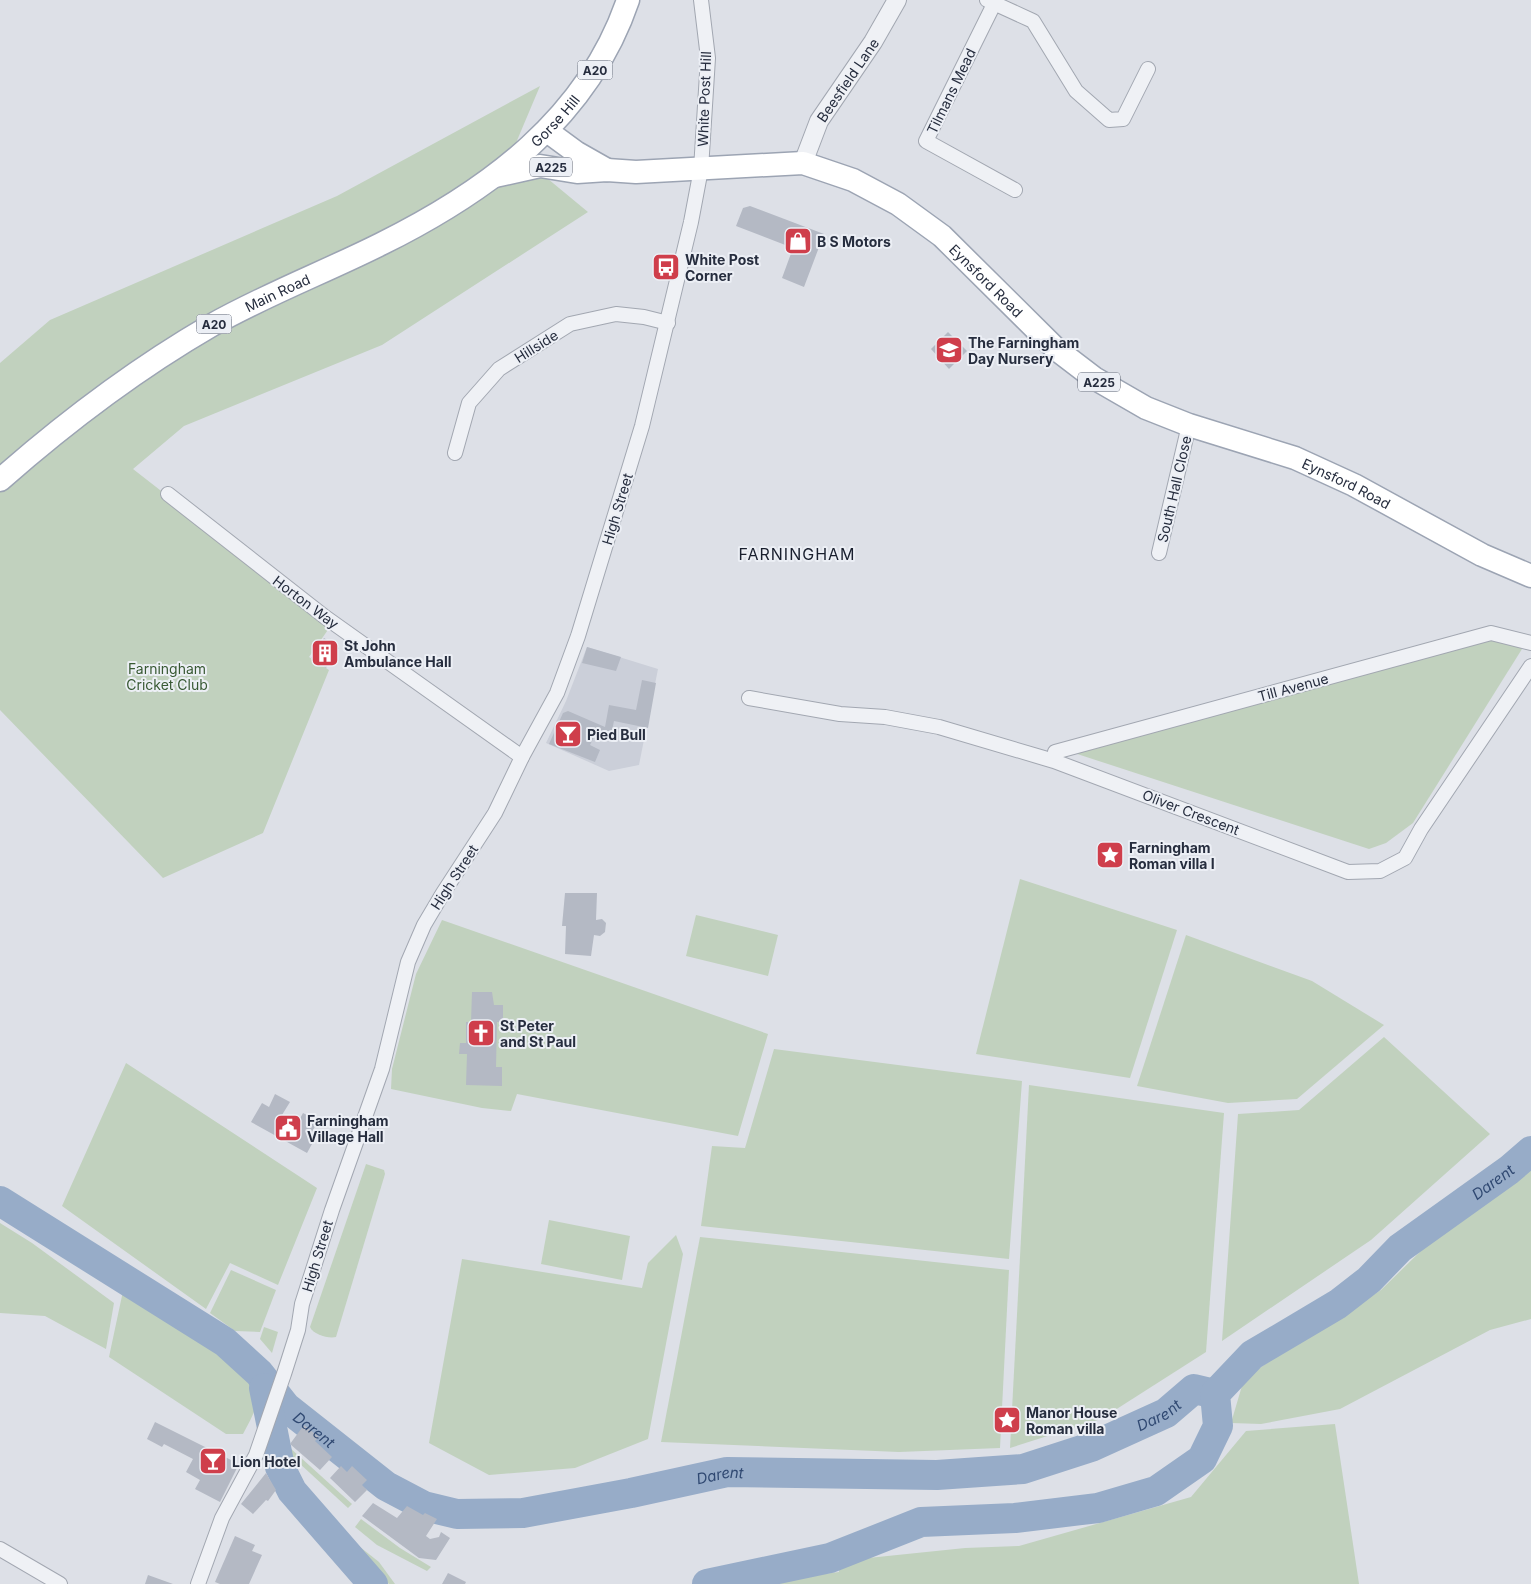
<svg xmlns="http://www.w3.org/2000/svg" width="1531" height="1584" font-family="Inter,sans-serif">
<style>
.built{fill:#cbcfd9}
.green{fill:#c1d1be}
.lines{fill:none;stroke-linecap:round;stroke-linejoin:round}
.river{stroke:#97acc8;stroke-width:30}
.building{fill:#b4b9c4}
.minor-casing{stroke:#a2a7b1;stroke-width:16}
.tertiary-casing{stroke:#a2a7b1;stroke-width:20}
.primary-casing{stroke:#9ca4b3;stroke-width:25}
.minor{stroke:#eff1f5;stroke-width:14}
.tertiary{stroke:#eff1f5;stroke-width:18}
.primary{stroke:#fff;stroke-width:22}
.labels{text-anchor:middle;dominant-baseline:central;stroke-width:4;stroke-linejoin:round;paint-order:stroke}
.shield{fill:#eceff5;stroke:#616775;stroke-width:1}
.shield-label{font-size:12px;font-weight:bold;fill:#262d3e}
.street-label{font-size:14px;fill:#262d3e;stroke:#eceff5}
.poi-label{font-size:14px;font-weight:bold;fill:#262d3e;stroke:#eceff5;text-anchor:start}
.park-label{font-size:14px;fill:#385933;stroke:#eceff5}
.water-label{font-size:15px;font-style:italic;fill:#304972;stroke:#eceff5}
.quarter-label{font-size:16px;letter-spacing:1px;fill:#191f2e;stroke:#eceff5}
</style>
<rect width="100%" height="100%" fill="#dde0e7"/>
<path class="built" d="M 587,647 L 658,669 L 639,765 L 609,771 L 546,743 L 566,701 Z"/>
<g class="green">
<path d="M 540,86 L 513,150 L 588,212 L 382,345 L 184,426 L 133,469 L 332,624 L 309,657 L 329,670 L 263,833 L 163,878 L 0,710 L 0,363 L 50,320 L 337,196 Z"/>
<path d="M 1492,636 L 1507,639 L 1522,649 L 1413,823 L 1386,843 L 1369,849 L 1068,751 Z"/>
<path d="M 1020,879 L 1177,930 L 1130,1078 L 976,1054 Z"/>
<path d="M 696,915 L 778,935 L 768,976 L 686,956 Z"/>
<path d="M 442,920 L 768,1034 L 738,1136 L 517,1094 L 511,1111 L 482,1108 L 391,1089 L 392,1069 L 416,974 Z"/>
<path d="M 1186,935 L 1312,981 L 1384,1025 L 1297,1099 L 1228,1103 L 1137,1086 Z"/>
<path d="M 1384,1037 L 1490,1134 L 1371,1240 L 1222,1341 L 1238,1114 L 1299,1110 Z"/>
<path d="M 774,1049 L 1022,1081 L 1009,1259 L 701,1226 L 712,1146 L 745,1148 Z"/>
<path d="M 126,1063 L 317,1188 L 278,1285 L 230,1263 L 206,1309 L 62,1206 Z"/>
<path d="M 1029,1085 L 1224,1113 L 1206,1352 L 1101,1419 L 1010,1448 Z"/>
<path d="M 366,1164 L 384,1170 L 385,1174 L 336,1337 C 328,1339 313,1334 310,1327 Z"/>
<path d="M 1531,1165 L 1531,1319 L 1490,1330 L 1340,1409 L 1261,1424 L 1231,1423 L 1244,1379 L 1287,1349 L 1381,1290 L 1429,1243 Z"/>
<path d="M 549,1220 L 630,1236 L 622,1280 L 541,1264 Z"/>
<path d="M 0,1223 L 32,1243 L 114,1303 L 106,1349 L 45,1316 L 0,1313 Z"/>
<path d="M 676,1235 L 683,1254 L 648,1439 L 575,1468 L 489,1475 L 429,1443 L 462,1259 L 642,1288 L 648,1263 Z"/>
<path d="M 700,1237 L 1009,1270 L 1000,1448 L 899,1452 L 661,1442 Z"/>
<path d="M 231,1270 L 276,1290 L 260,1332 L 235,1331 L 210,1313 Z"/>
<path d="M 123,1291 C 150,1307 256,1363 257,1394 C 258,1409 249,1422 243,1434 L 226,1434 L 109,1357 Z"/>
<path d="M 264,1327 L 278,1332 L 272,1353 L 260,1339 Z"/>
<path d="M 1335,1424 L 1359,1584 L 747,1584 L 839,1572 L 839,1561 L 965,1548 L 1019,1546 L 1191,1497 L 1246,1431 Z"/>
<path d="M 289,1447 L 352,1504 L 348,1508 L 286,1451 Z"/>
<path d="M 282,1473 L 285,1473 L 299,1485 L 298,1491 L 312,1508 L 318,1507 L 333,1523 L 324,1531 L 293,1492 Z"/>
<path d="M 361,1519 L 400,1548 L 431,1567 L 427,1571 L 377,1545 L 355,1527 Z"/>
<path d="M 336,1528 L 379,1562 L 395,1584 L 389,1584 L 328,1536 Z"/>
</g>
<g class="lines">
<g class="river">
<path id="s1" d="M 0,1201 L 225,1342 L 259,1373 L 286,1407 L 386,1486 L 424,1506 L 457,1514 L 523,1513 L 631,1493 L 727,1472 L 937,1475 L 1023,1469 L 1091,1447 L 1166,1413 L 1194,1389 L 1215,1394"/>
<path d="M 264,1388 L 280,1467 L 292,1491 L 373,1584"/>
<path id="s2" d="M 707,1584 L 830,1558 L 921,1522 L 1015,1518 L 1098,1508 L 1156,1491 L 1202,1459 L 1218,1426 L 1215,1394 L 1252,1355 L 1338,1304 L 1369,1280 L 1400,1248 L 1509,1170 L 1531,1151"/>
</g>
</g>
<g class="building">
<path d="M 750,206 L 824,234 L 804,287 L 782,278 L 793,248 L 736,226 L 743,208 Z"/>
<path d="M 948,332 L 967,351 L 949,369 L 931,349 Z"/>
<path d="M 324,638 L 339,648 L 326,668 L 311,658 Z"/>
<path d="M 587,647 L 621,657 L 616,671 L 582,663 Z"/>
<path d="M 642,680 L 656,683 L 648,728 L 614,721 L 610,740 L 602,736 L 600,740 L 594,737 L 590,745 L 600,750 L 595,762 L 549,744 L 563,713 L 568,711 L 605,727 L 609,705 L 636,710 Z"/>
<path d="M 565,893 L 597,893 L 596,920 L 602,919 L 606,923 L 605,932 L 600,936 L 594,935 L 591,956 L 565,954 L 566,926 L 562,926 Z"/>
<path d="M 472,992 L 492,992 L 494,1005 L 503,1005 L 503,1022 L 497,1022 L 496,1067 L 502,1067 L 502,1086 L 466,1085 L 467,1054 L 459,1054 L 460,1043 L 466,1043 L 466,1022 L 471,1022 Z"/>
<path d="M 275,1094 L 290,1102 L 282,1115 L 297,1124 L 303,1113 L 318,1121 L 312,1132 L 317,1135 L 307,1153 L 251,1122 L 262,1103 L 269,1107 Z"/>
<path d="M 155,1422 L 239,1464 L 220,1502 L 195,1489 L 200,1480 L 186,1472 L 193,1459 L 164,1444 L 162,1447 L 147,1439 Z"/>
<path d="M 304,1425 L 319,1437 L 315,1441 L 332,1457 L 320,1470 L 290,1444 Z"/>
<path d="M 341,1466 L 347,1472 L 352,1466 L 367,1480 L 362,1485 L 367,1490 L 355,1502 L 330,1478 Z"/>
<path d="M 266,1473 L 276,1490 L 268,1501 L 266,1500 L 253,1514 L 241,1504 Z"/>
<path d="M 373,1503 L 397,1518 L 407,1506 L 423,1515 L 425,1513 L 437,1519 L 426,1536 L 430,1539 L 439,1537 L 441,1532 L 450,1538 L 436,1560 L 419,1558 L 362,1516 Z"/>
<path d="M 235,1536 L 255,1545 L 252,1551 L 262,1555 L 249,1584 L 220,1584 L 215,1582 Z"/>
<path d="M 448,1573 L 466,1582 L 465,1584 L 442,1584 Z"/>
<path d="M 148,1575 L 173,1584 L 145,1584 Z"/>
</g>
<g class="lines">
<g class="minor-casing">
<g id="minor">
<path d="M 987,0 L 1033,21 L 1076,91 L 1109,120 L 1123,119 L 1148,69"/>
<path d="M 994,4 L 926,141 L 1015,190"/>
<path d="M 455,453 L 469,403 L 499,369 L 570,324 L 616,314 L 644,317 L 668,323"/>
<path d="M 168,494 L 325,617 L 522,757"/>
<path d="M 1159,553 L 1189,425"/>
<path d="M 749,698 L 840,714 L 885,717 L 939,727 L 1054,761 L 1348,872 L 1380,871 L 1405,858 L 1421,829 L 1531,666"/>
<path d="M 1055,752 L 1491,633 L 1531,643"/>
<path d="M 0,1549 L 60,1584"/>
<path d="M 198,1584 L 222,1518 L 256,1455 L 284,1374 L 298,1330 L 302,1304 L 332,1210 L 382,1069 L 408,962 L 424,925 L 443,893 L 495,813 L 522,757 L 557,693 L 578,636 L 642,426 L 691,222 L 701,169 L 708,58 L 701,0"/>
</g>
</g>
<g class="tertiary-casing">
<g id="tertiary">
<path id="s3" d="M 803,163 L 819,121 L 873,42 L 897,0"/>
</g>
</g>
<g class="primary-casing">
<g id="primary">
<path d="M 547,131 L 577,153 L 607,170"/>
<path id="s4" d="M 495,176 L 540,166 L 577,172 L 607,170 L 636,172 L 803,163 L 853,180 L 898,204 L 942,236 L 1056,349 L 1094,378 L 1146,408 L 1189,425 L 1295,458 L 1354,485 L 1482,555 L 1531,576"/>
<path id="s5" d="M 0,480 C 66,422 136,369 212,325 C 267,294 325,272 381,244 C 488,191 588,118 628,0"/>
</g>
</g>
<use href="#minor" class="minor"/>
<use href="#tertiary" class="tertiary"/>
<use href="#primary" class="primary"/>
</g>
<defs>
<g id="shop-square" transform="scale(1.4375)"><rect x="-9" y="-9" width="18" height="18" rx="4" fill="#cf3e4b" stroke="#eceff5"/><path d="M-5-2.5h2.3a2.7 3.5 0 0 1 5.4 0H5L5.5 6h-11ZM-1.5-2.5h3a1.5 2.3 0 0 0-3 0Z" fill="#fff"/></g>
<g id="bus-square" transform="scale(1.4375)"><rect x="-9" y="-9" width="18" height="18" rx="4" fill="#cf3e4b" stroke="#eceff5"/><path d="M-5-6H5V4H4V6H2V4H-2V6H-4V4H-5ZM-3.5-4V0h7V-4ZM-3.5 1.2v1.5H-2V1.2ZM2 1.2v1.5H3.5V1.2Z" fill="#fff"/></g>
<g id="school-square" transform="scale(1.4375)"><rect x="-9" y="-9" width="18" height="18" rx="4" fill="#cf3e4b" stroke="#eceff5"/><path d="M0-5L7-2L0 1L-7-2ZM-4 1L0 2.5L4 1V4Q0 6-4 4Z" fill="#fff"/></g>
<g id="building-square" transform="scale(1.4375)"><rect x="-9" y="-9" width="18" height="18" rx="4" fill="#cf3e4b" stroke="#eceff5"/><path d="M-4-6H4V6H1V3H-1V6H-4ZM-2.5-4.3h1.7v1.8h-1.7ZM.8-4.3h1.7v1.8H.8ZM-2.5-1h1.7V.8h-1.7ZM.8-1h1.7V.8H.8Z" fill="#fff"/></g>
<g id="bar-square" transform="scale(1.4375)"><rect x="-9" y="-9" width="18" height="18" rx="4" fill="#cf3e4b" stroke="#eceff5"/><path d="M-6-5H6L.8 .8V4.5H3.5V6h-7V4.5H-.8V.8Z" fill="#fff"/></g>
<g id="sight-square" transform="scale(1.4375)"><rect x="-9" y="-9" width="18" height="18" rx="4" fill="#cf3e4b" stroke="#eceff5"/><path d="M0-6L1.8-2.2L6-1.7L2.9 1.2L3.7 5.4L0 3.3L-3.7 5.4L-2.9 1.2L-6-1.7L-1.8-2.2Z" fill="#fff"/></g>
<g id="church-square" transform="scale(1.4375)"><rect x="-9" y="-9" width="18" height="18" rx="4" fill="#cf3e4b" stroke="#eceff5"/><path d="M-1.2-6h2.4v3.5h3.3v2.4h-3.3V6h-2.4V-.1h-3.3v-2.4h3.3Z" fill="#fff"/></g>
<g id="civic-square" transform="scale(1.4375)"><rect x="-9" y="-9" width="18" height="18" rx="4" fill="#cf3e4b" stroke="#eceff5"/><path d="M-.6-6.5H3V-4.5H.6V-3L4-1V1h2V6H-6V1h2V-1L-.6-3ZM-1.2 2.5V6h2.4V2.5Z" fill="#fff"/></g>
</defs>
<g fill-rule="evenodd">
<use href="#shop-square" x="798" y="241"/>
<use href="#bus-square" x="666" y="267"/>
<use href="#school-square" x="949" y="350"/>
<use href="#building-square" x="325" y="653"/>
<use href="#bar-square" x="568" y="734"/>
<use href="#sight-square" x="1110" y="855"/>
<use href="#church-square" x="481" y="1033"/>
<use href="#civic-square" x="288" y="1128"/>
<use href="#sight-square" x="1007" y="1420"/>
<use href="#bar-square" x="213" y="1461"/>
</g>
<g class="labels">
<g class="shield">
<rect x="577.5" y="60.5" width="35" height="19" rx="4"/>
<rect x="530" y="157.5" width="42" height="19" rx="4"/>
<rect x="196.5" y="314.5" width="35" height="19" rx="4"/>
<rect x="1078" y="372.5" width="42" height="19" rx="4"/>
</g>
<g class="shield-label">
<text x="595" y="70">A20</text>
<text x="551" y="167">A225</text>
<text x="214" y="324">A20</text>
<text x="1099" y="382">A225</text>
</g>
<g class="street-label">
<text stroke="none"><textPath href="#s3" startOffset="95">Beesfield Lane</textPath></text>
<text transform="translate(951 91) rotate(-64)">Tilmans Mead</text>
<text transform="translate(704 99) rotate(-88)">White Post Hill</text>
<text stroke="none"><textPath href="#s5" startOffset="665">Gorse Hill</textPath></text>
<text stroke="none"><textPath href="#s4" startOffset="531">Eynsford Road</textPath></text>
<text stroke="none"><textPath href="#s5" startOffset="336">Main Road</textPath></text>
<text transform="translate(536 346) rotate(-32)">Hillside</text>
<text stroke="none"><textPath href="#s4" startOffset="951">Eynsford Road</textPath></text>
<text transform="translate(1174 489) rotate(-77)">South Hall Close</text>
<text transform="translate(617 509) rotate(-73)">High Street</text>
<text transform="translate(306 602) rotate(37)">Horton Way</text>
<text transform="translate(1293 687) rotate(-15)">Till Avenue</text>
<text transform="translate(1191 812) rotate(21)">Oliver Crescent</text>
<text transform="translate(454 877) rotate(-57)">High Street</text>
<text transform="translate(317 1256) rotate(-73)">High Street</text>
</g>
<g class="poi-label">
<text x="817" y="241">B S Motors</text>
<text x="685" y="259">White Post<tspan x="685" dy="16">Corner</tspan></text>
<text x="968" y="342">The Farningham<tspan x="968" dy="16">Day Nursery</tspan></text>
<text x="344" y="645">St John<tspan x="344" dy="16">Ambulance Hall</tspan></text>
<text x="587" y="734">Pied Bull</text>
<text x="1129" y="847">Farningham<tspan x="1129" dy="16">Roman villa I</tspan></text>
<text x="500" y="1025">St Peter<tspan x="500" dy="16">and St Paul</tspan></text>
<text x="307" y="1120">Farningham<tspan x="307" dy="16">Village Hall</tspan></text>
<text x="1026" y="1412">Manor House<tspan x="1026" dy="16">Roman villa</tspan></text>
<text x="232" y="1461">Lion Hotel</text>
</g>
<g class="park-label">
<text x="167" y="668">Farningham<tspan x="167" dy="16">Cricket Club</tspan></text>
</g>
<g class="water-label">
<text stroke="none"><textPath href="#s2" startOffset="938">Darent</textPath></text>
<text stroke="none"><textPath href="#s1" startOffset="1276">Darent</textPath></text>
<text stroke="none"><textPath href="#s1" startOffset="391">Darent</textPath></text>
<text stroke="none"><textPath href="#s1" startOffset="826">Darent</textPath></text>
</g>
<g class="quarter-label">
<text x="797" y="554">FARNINGHAM</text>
</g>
</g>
</svg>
